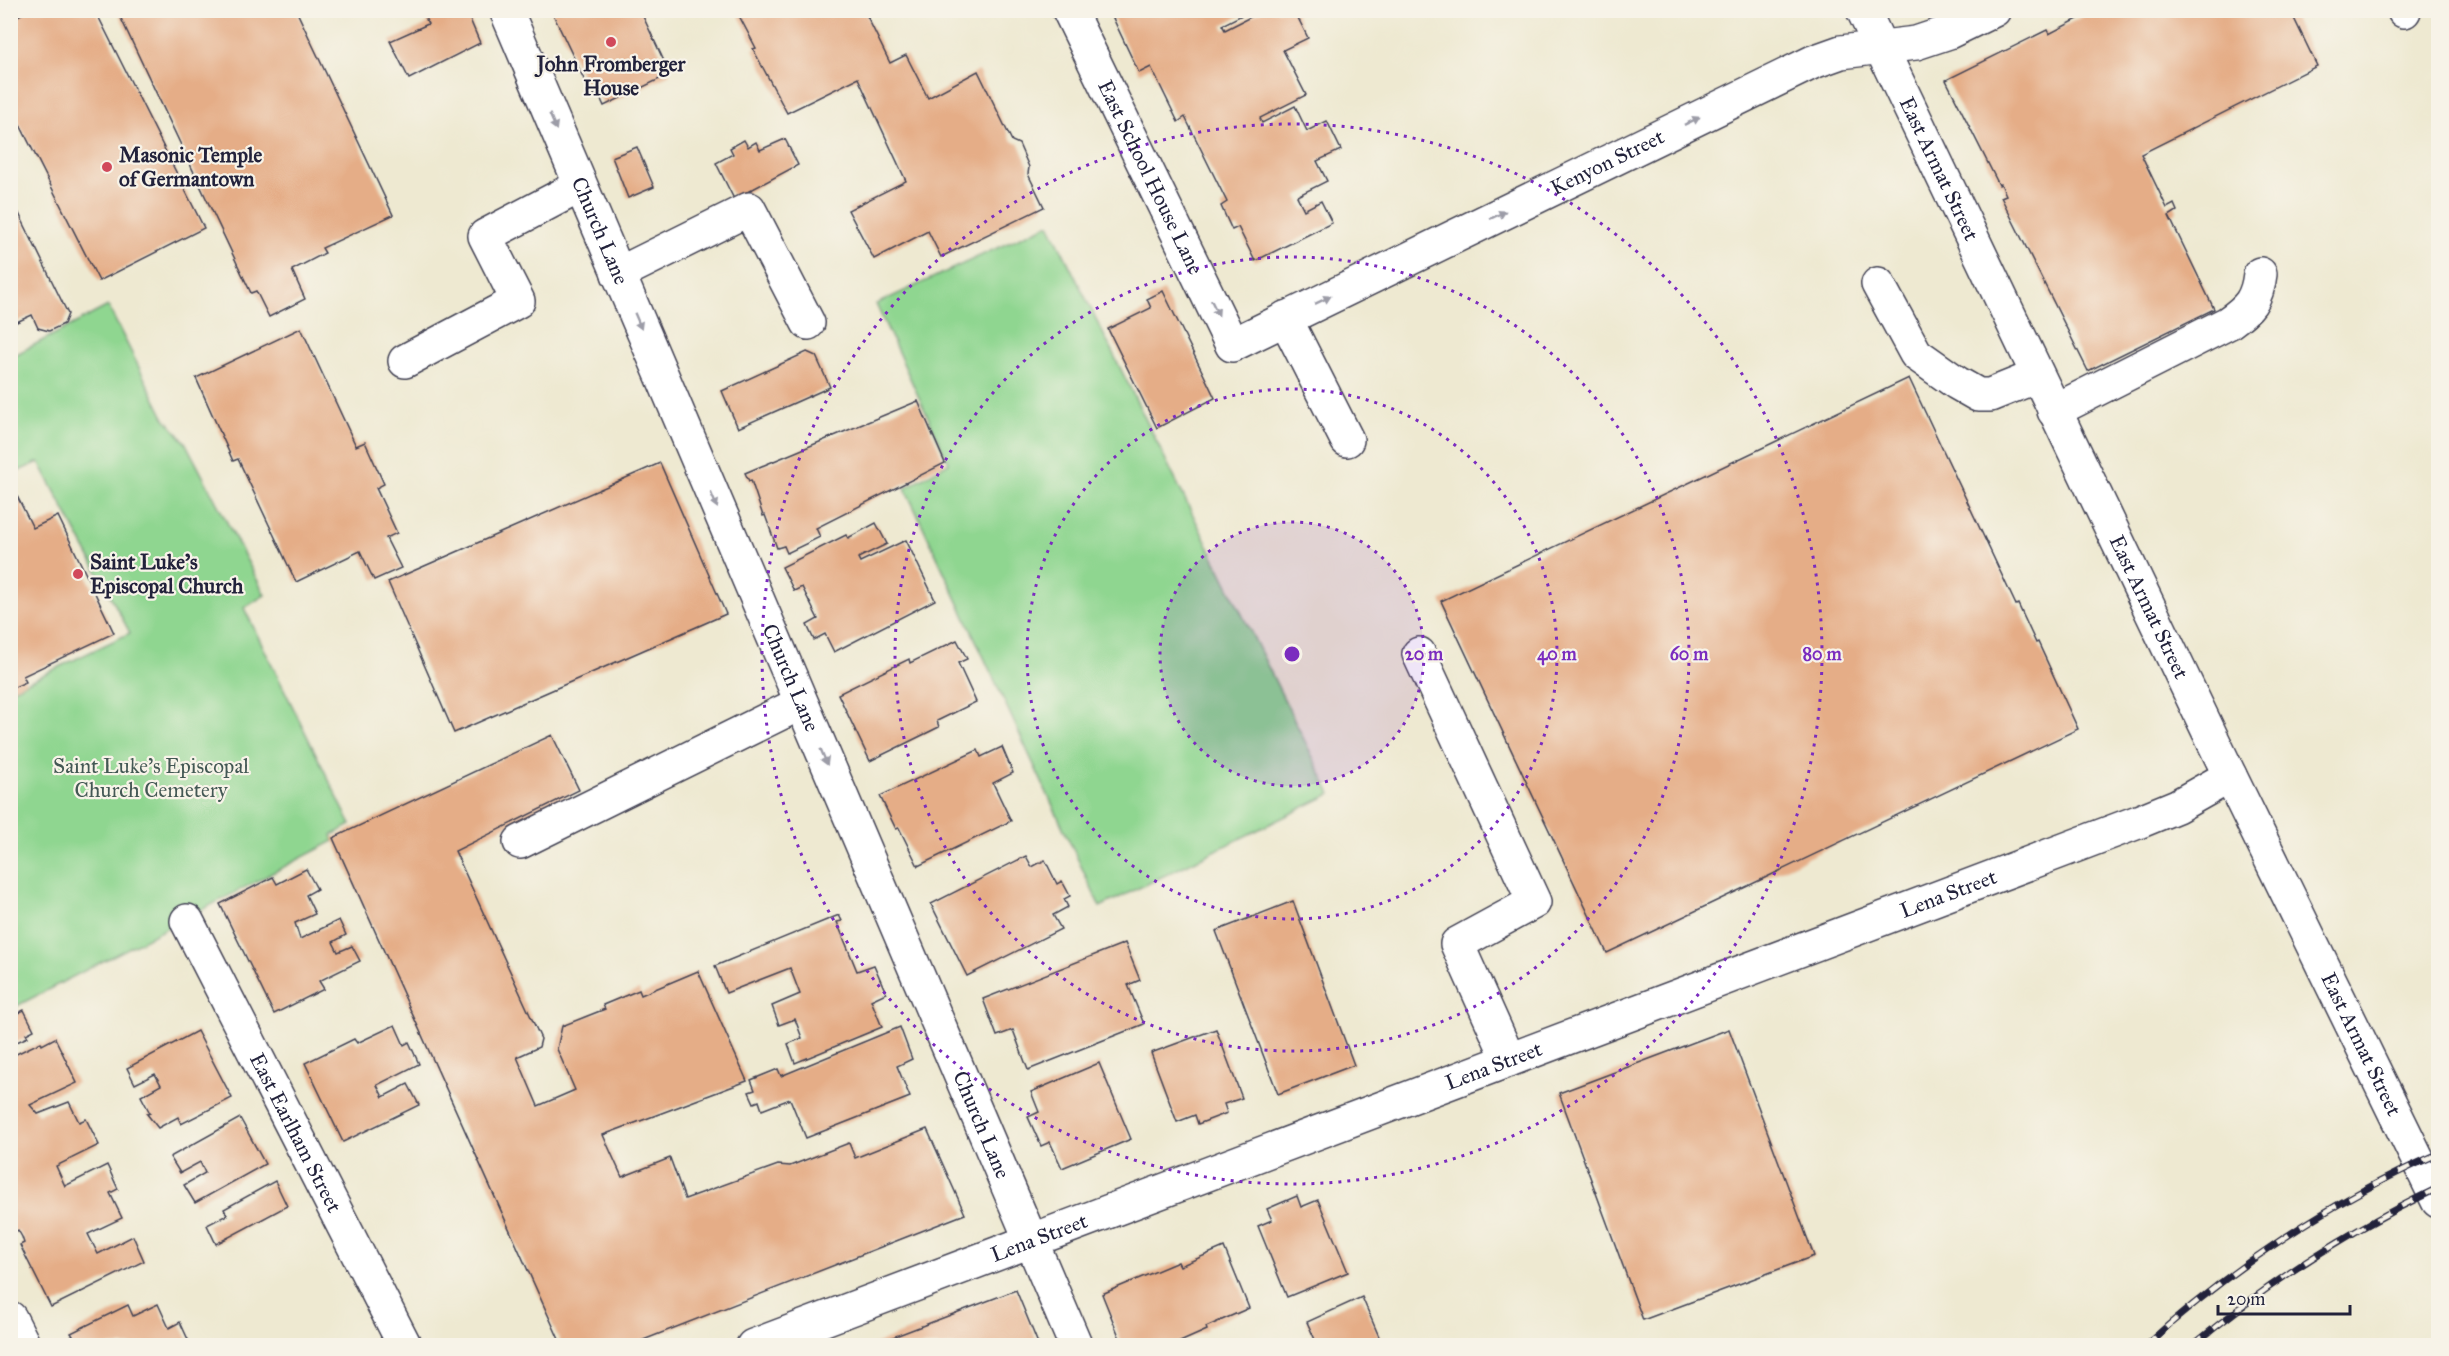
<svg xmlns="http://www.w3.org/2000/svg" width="2449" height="1356" font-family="'IM FELL Great Primer',serif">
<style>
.green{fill:#8fd690;stroke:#587c66;stroke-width:1.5}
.building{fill:#e5ad87}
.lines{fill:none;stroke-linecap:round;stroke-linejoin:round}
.minor-casing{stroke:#414052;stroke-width:36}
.minor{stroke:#fff;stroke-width:33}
.rail-casing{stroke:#22223b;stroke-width:7}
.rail{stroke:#f7f3e8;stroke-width:4.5;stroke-dasharray:14;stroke-linecap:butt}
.oneway{fill:#9c9ca7}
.ring{fill:none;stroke:#7b2cbf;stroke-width:3;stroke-dasharray:3 6}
.poi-dot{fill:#d1495b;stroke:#f7f3e8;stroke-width:2}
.labels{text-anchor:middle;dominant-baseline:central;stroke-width:4.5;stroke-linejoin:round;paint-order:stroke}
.poi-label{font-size:21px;font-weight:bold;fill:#22223b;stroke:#f7f3e8;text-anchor:start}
.street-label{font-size:21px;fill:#22223b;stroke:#f7f3e8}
.park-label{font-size:21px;fill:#435854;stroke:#f7f3e8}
.centre{fill:#7b2cbf;stroke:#f7f3e8;stroke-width:3}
.ring-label{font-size:18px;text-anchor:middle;font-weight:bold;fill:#7b2cbf;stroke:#f7f3e8;stroke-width:4.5;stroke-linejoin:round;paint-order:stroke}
</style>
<rect width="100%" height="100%" fill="#f7f3e8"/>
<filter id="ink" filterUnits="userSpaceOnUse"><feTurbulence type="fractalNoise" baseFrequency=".0167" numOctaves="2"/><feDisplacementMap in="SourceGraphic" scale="12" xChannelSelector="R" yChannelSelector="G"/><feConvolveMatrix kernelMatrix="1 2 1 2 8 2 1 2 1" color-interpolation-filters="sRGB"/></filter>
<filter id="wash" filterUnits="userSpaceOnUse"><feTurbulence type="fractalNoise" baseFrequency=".008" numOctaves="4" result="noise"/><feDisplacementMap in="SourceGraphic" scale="24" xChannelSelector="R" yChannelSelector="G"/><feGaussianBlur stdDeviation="1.35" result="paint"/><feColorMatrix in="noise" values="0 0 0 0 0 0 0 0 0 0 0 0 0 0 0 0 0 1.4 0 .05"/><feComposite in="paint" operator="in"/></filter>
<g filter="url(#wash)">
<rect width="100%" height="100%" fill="#eee9d1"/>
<g class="green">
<path d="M 1049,224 L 1331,794 L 1100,907 L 905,488 L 949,463 L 876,304 Z"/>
<path d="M 108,306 L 164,417 L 185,442 L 265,595 L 244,608 L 351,825 L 332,835 L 334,841 L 11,1009 L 11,690 L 130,633 L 39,462 L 14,473 L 11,466 L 11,357 Z"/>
</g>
<g id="blocks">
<g class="building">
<path d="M 29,10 L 95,10 L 204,228 L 99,281 L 10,105 L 10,20 Z"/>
<path d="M 117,10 L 296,10 L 393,215 L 322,248 L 325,253 L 292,270 L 305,299 L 269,317 L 256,291 L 251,293 Z"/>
<path d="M 422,10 L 466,10 L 480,43 L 409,79 L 390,41 L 428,24 Z"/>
<path d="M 551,10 L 640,10 L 670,74 L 604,106 L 598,93 L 592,96 Z"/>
<path d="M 736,10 L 864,10 L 890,63 L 906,55 L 928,98 L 978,71 L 1012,141 L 1019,144 L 1029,167 L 1028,174 L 1044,207 L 941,257 L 928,231 L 874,259 L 848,210 L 906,181 L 858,78 L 787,113 L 753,49 L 756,48 Z"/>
<path d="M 1128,10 L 1240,10 L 1242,15 L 1222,25 L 1225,30 L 1264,10 L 1294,10 L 1308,38 L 1283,50 L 1306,95 L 1260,118 L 1262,123 L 1295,106 L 1307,131 L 1327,121 L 1341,150 L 1317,161 L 1327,181 L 1297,196 L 1304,210 L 1321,201 L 1332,223 L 1255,261 L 1238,227 L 1232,230 L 1221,206 L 1227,202 L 1185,117 L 1178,122 L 1151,67 L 1139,73 L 1113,18 Z"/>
<path d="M 2095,10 L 2290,10 L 2317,66 L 2141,154 L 2167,208 L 2174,204 L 2177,211 L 2169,216 L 2214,309 L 2088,371 L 2001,197 L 2006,195 L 2001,184 L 1999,185 L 1946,80 L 2047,30 L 2049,34 Z"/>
<path d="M 785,139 L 798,165 L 734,199 L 716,163 L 733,154 L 730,148 L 744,140 L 748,147 L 756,142 L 760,150 Z"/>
<path d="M 637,147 L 654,187 L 628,198 L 612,157 Z"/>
<path d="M 10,195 L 68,314 L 64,324 L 49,331 L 38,328 L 32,315 L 10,325 Z"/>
<path d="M 1163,291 L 1215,398 L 1157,428 L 1108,329 L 1151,308 L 1147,299 Z"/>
<path d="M 301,328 L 356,446 L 365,442 L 384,484 L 376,488 L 397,533 L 386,538 L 401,568 L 374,580 L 360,551 L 296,582 L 238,459 L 233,461 L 196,378 Z"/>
<path d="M 807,352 L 816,356 L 830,387 L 738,428 L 722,391 Z"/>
<path d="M 1909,378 L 2016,605 L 2018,604 L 2036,643 L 2038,642 L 2078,729 L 1607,953 L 1441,601 Z"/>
<path d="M 918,401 L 945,463 L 816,528 L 820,537 L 787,553 L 784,546 L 777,548 L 765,515 L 763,516 L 751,480 L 749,481 L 745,473 Z"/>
<path d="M 660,463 L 726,614 L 454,733 L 388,582 Z"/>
<path d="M 13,488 L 33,528 L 58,516 L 114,633 L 23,676 L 26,682 L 10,689 L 10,489 Z"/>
<path d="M 876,523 L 887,544 L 858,558 L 860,562 L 906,540 L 935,600 L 834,652 L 825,634 L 814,640 L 807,625 L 818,619 L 802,587 L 794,591 L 782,567 L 846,535 L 848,538 Z"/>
<path d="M 957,640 L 967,659 L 958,663 L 976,702 L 937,721 L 939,727 L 870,761 L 838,694 L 909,659 L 910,663 Z"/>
<path d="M 552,735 L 579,790 L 455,851 L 541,1039 L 539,1047 L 517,1057 L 538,1106 L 575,1090 L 557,1049 L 562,1026 L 605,1009 L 603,1005 L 639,990 L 641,995 L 698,971 L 747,1081 L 603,1135 L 622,1177 L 670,1158 L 685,1199 L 778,1165 L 790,1166 L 849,1143 L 855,1158 L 927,1129 L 965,1214 L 628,1346 L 562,1346 L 333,838 Z"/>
<path d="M 1002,747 L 1013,773 L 993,783 L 1011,821 L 918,866 L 899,828 L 896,829 L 880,796 L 978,750 L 981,757 Z"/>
<path d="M 1026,856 L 1032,867 L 1045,860 L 1057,884 L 1062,881 L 1070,896 L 1064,899 L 1068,907 L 1053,915 L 1061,929 L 967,976 L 931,904 Z"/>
<path d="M 306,869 L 317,889 L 306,895 L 315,914 L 295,923 L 300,939 L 339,920 L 346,935 L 333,942 L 338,952 L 352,946 L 360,961 L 319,981 L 324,989 L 274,1014 L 220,904 L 273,877 L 277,884 Z"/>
<path d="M 1293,901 L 1354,1065 L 1278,1094 L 1216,931 Z"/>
<path d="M 839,915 L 842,921 L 837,922 L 857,971 L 874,965 L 886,993 L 871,1000 L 882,1027 L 795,1063 L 788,1044 L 802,1038 L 795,1019 L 779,1025 L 772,1006 L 800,994 L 790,968 L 726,993 L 715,966 Z"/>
<path d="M 1125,943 L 1140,980 L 1128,985 L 1144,1024 L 1028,1070 L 1013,1030 L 997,1036 L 983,999 Z"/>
<path d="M 24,1010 L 34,1030 L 26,1034 L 28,1037 L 10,1045 L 10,1017 Z"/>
<path d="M 395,1025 L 404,1045 L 409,1042 L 419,1064 L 377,1085 L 383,1097 L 408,1084 L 419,1105 L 343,1142 L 305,1063 L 354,1039 L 357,1043 Z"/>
<path d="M 900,1027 L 912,1059 L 897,1066 L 910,1097 L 806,1138 L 790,1099 L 762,1110 L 759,1101 L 754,1103 L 749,1092 L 755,1090 L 751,1080 L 778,1069 L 781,1076 Z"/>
<path d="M 1216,1029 L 1242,1098 L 1224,1104 L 1227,1113 L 1198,1124 L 1195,1115 L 1177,1122 L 1151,1053 Z"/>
<path d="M 1729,1029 L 1814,1256 L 1643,1320 L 1559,1093 Z"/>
<path d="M 197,1031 L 232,1098 L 181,1124 L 178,1117 L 158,1128 L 147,1114 L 150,1113 L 141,1096 L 161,1085 L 155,1074 L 135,1084 L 127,1068 Z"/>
<path d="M 55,1038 L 77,1083 L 30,1105 L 38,1114 L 69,1102 L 79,1122 L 86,1119 L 99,1145 L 56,1166 L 65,1186 L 107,1165 L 118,1189 L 110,1193 L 122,1218 L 88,1234 L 98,1254 L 133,1236 L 144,1261 L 51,1307 L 20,1245 L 24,1243 L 22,1237 L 18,1230 L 14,1233 L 10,1226 L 10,1057 L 41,1042 L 42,1045 Z"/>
<path d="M 1099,1063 L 1131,1139 L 1062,1168 L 1050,1142 L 1041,1146 L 1028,1117 L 1039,1112 L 1031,1092 Z"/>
<path d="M 240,1118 L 265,1164 L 195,1203 L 184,1185 L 205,1173 L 200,1162 L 180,1173 L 170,1157 Z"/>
<path d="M 275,1181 L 287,1206 L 216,1244 L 207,1225 L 227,1215 L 224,1209 Z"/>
<path d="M 1297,1196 L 1301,1207 L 1318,1200 L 1348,1272 L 1287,1297 L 1258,1226 L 1272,1220 L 1267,1209 Z"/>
<path d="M 1224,1247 L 1249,1308 L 1206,1327 L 1207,1330 L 1171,1346 L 1123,1346 L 1102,1294 L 1178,1262 L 1180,1266 Z"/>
<path d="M 1016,1290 L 1039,1346 L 872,1346 L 872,1345 Z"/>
<path d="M 1362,1297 L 1383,1346 L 1318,1346 L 1307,1322 Z"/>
<path d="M 158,1304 L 169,1328 L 180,1322 L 191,1346 L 71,1346 L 68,1339 L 73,1336 L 71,1333 L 128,1305 L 133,1316 Z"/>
</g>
</g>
</g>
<g filter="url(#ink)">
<use href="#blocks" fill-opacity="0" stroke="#414052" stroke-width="1.5"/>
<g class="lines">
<g class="minor-casing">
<g id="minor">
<path id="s1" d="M 506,10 L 1076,1346"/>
<path id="s2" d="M 1069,10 L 1232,345 L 1813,62 L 1841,52 L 1916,43 L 1949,32 L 1994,10"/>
<path id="s3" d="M 1863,10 L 2230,776 L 2438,1201"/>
<path d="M 2404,10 L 2404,11"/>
<path d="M 618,274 L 749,209 L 808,323"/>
<path d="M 1878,284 L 1916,354 L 1957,383 L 1978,395 L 1990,395 L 2037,376"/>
<path d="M 1285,318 L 1347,440"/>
<path d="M 405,361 L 518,301 L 485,236 L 580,186"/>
<path d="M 2054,411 L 2228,323 C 2249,308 2257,300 2260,274"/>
<path d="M 1419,654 L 1534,902 L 1457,944 L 1509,1060"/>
<path d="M 520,842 L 801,703"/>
<path id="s4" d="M 187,921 L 405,1346"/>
<path d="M 10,1318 L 24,1346"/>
<path id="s5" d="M 753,1346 L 2138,822 L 2177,806 L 2230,776"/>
</g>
</g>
<use href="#minor" class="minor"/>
<g class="rail-casing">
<g id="rail">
<path d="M 2145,1346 C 2229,1269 2334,1199 2438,1154"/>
<path d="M 2192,1346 C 2268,1283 2350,1230 2438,1188"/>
</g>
</g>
<use href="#rail" class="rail"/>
</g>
<defs><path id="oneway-solid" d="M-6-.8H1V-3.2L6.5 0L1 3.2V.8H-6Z" transform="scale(1.5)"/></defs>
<g class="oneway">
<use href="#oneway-solid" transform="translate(1692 121) rotate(-26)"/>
<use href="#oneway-solid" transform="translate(553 122) rotate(67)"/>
<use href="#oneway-solid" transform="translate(1498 215) rotate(-26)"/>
<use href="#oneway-solid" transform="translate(1323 300) rotate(-26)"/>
<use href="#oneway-solid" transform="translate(1215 308) rotate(64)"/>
<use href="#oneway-solid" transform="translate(638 321) rotate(67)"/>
<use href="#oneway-solid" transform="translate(714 500) rotate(67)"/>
<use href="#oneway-solid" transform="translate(824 757) rotate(67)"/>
</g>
</g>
<circle cx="1292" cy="654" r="132" fill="#7b2cbf" fill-opacity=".12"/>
<g class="ring">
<circle cx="1292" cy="654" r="132"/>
<circle cx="1292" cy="654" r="265"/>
<circle cx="1292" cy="654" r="397"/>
<circle cx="1292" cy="654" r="530"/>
</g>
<g class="poi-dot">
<circle cx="611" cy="42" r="6"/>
<circle cx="107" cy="167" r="6"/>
<circle cx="78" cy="574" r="6"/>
</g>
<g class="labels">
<g class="poi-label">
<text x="611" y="64" text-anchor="middle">John Fromberger<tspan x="611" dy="24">House</tspan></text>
<text x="119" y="155">Masonic Temple<tspan x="119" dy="24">of Germantown</tspan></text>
<text x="90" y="562">Saint Luke's<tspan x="90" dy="24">Episcopal Church</tspan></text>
</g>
<g class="street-label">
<text stroke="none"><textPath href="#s2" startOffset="790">Kenyon Street</textPath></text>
<text stroke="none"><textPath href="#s3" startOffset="176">East Armat Street</textPath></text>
<text stroke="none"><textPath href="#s2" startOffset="186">East School House Lane</textPath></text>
<text stroke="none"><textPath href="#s1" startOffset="240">Church Lane</textPath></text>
<text stroke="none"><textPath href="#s3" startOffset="662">East Armat Street</textPath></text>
<text stroke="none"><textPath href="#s1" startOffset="726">Church Lane</textPath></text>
<text stroke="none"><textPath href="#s5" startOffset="1278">Lena Street</textPath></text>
<text stroke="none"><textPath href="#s3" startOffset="1148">East Armat Street</textPath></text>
<text stroke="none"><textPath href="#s5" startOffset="792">Lena Street</textPath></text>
<text stroke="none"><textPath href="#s1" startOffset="1212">Church Lane</textPath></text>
<text stroke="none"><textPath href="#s4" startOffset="238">East Earlham Street</textPath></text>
<text stroke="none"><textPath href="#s5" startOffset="306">Lena Street</textPath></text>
</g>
<g class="park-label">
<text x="151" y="766">Saint Luke's Episcopal<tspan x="151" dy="24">Church Cemetery</tspan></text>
</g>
</g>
<circle cx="1292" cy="654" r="9" class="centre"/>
<g class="ring-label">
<text x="1424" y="660">20 m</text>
<text x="1557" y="660">40 m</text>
<text x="1689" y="660">60 m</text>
<text x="1822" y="660">80 m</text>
</g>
<rect width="2449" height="1356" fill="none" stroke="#f7f3e8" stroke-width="36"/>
<path d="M2218 1305v9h132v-9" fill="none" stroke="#22223b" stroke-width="3"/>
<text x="2227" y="1305" font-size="18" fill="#22223b" stroke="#f7f3e8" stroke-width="4.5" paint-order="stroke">20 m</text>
</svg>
